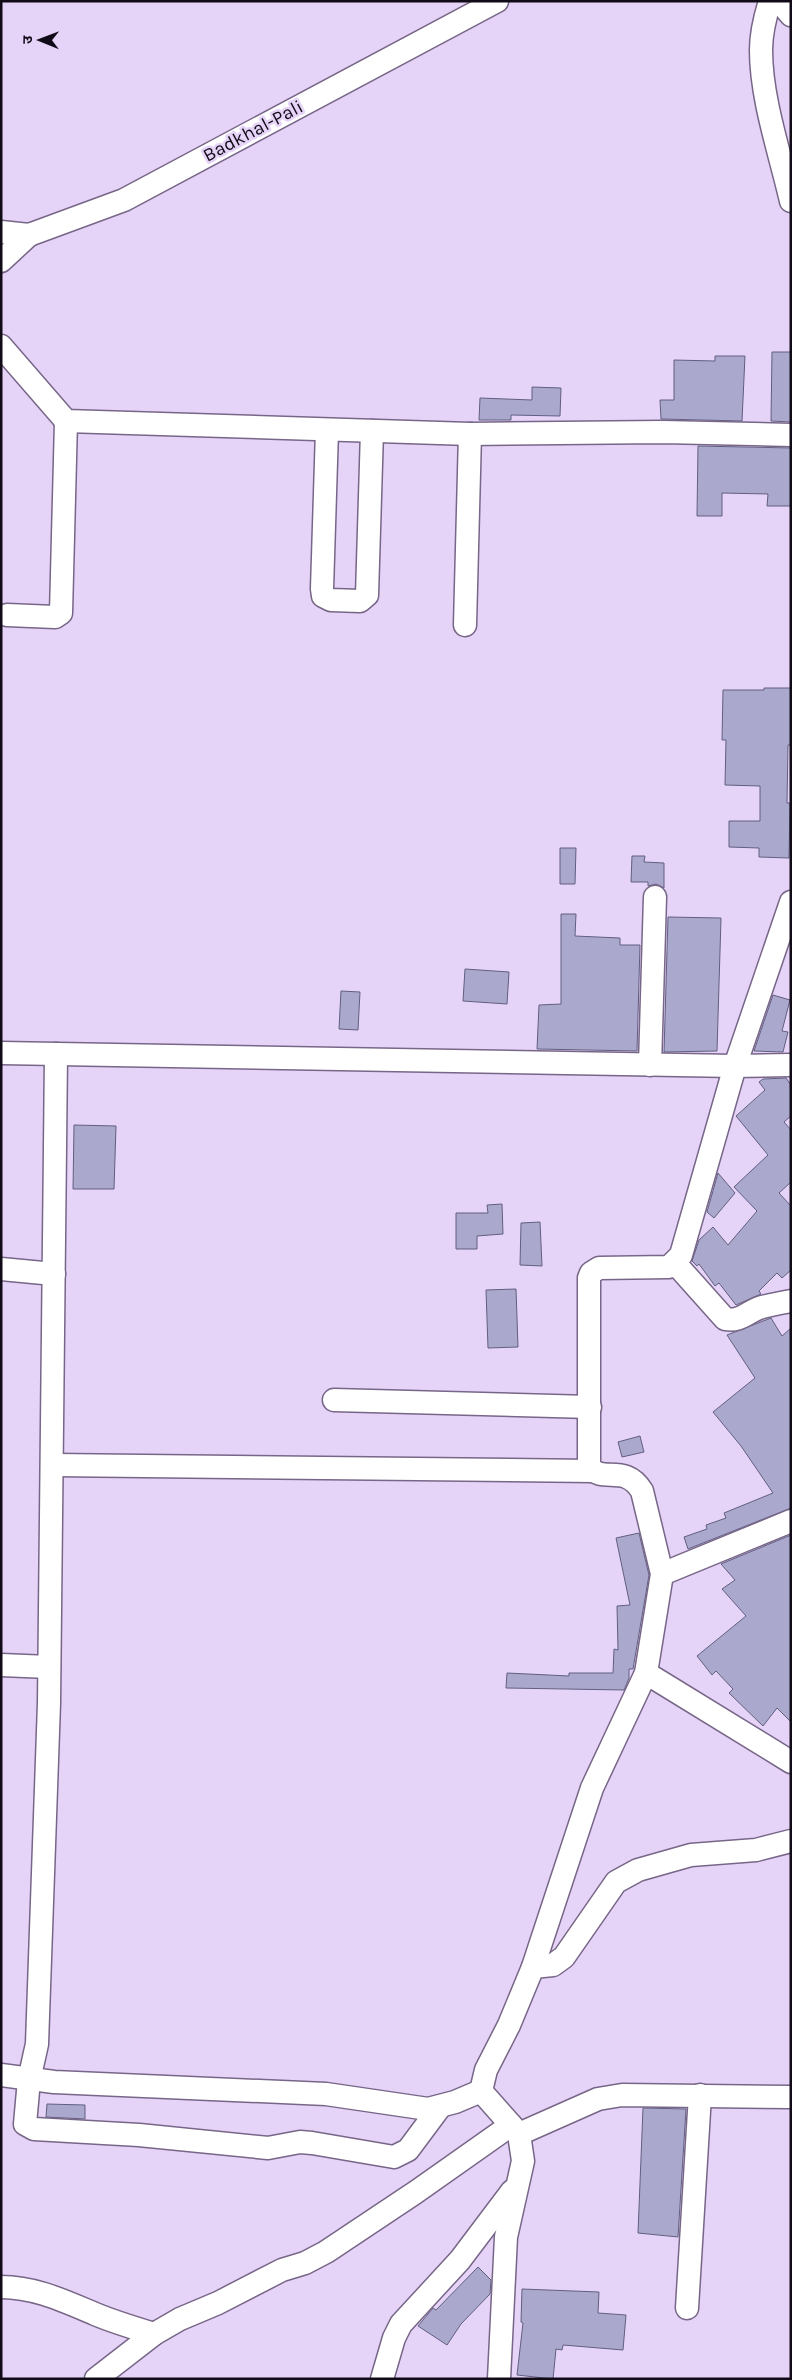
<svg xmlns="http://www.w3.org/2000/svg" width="792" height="2380" font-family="Karla,'Noto Sans Devanagari',sans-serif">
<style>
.building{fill:#aaa8cd;stroke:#615f80}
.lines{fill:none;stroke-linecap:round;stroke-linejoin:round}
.minor-casing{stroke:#776687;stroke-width:25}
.minor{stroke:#fff;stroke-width:22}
.labels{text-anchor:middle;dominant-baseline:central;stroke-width:5;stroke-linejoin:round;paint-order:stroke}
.street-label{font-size:19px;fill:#110b17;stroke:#e6d4f8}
</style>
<rect width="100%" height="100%" fill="#e6d4f8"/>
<g class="building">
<path d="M 772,352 L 791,352 L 791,422 L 771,421 Z"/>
<path d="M 715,356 L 745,356 L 742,421 L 661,419 L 660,400 L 674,400 L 674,360 L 715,361 Z"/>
<path d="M 532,387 L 561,388 L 560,416 L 511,415 L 511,420 L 479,420 L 480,398 L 532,400 Z"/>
<path d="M 698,446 L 791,448 L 791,506 L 767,506 L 768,494 L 722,493 L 722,516 L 697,516 Z"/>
<path d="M 764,688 L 791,688 L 791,745 L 788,745 L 787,803 L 790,803 L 789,858 L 759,857 L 759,848 L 729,847 L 729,821 L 760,821 L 760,786 L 725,785 L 726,740 L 722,740 L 723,690 L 764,690 Z"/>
<path d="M 560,848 L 576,848 L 575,884 L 560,884 Z"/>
<path d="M 632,856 L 645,856 L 644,862 L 664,863 L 664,888 L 656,884 L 648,886 L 648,882 L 631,882 Z"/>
<path d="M 561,914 L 576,914 L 575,936 L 620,938 L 620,945 L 640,945 L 637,1051 L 537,1049 L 539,1005 L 561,1004 Z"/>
<path d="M 668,917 L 721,918 L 717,1051 L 664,1052 Z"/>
<path d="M 465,969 L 509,972 L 507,1004 L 463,1001 Z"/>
<path d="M 341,991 L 360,992 L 358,1030 L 339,1029 Z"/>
<path d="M 773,995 L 790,1000 L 782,1031 L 788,1032 L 783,1052 L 754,1051 Z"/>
<path d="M 786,1078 L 791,1085 L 791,1116 L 784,1122 L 791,1130 L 791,1182 L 779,1193 L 791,1206 L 791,1270 L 782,1278 L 777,1273 L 759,1291 L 761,1294 L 736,1305 L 719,1283 L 715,1286 L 699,1264 L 697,1266 L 692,1261 L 699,1240 L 713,1227 L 728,1245 L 757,1211 L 734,1187 L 768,1155 L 736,1116 L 765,1090 L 759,1082 L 763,1079 Z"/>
<path d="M 74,1125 L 116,1126 L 114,1189 L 73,1189 Z"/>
<path d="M 718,1173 L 735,1193 L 714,1218 L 707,1212 Z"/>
<path d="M 502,1204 L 503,1234 L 477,1236 L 477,1249 L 456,1249 L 456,1213 L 488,1213 L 487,1205 Z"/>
<path d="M 540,1222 L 542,1266 L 520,1265 L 521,1223 Z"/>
<path d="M 516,1289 L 518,1347 L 488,1348 L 486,1290 Z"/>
<path d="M 771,1318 L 782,1336 L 791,1328 L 791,1508 L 688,1549 L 684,1537 L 707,1529 L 706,1525 L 726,1518 L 724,1513 L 773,1493 L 741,1446 L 713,1412 L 755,1378 L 727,1335 Z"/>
<path d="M 640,1436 L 644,1452 L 622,1457 L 618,1442 Z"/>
<path d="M 639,1533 L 649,1575 L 633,1669 L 629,1669 L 629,1678 L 624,1690 L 506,1688 L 507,1673 L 569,1676 L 569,1673 L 613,1673 L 614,1649 L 618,1650 L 617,1606 L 630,1605 L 616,1538 Z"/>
<path d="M 791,1535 L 791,1722 L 777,1708 L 763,1726 L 729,1693 L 733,1689 L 716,1671 L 712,1675 L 697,1656 L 746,1616 L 722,1589 L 735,1580 L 721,1564 Z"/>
<path d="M 47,2104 L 85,2105 L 85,2119 L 46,2117 Z"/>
<path d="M 643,2108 L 686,2109 L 678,2237 L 638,2233 Z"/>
<path d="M 478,2267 L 491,2280 L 490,2294 L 461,2324 L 447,2345 L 418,2326 L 433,2308 L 436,2310 Z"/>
<path d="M 522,2289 L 599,2292 L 598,2313 L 626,2315 L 623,2350 L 563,2345 L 562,2350 L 556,2349 L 553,2379 L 517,2375 L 523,2323 L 521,2322 Z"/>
</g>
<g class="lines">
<g class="minor-casing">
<g id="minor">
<path d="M 770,1 C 765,17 761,34 761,50 C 761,99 780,153 791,201"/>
<path d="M 779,1 L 791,15"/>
<path d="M 1,232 L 29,235 L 124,200 L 497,1"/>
<path d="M 1,261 L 29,235"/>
<path d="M 1,346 L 66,421 L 470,434 L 663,432 L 791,435"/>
<path d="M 327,430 L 322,589 L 323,596 L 331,600 L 360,601 L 367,595 L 372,431"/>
<path d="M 7,615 L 55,617 L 61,613 L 66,421"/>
<path d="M 465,625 L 470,434"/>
<path d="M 791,902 L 735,1066 L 681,1255 L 669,1267 L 599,1268 L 591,1273 L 589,1278 L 589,1466 C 602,1485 624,1462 642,1491 L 662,1574 L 646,1673 L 592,1788 L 533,1967 L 509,2025 L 486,2070 L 481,2091 L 519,2134 L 598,2099 L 622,2095 L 791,2097"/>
<path d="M 1,1053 L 735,1066 L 791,1065"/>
<path d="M 56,1054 L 49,1703 L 37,2044 L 29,2080 L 25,2124 L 34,2129 L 139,2135 L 268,2148 L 300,2142 L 312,2143 L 394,2157 L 408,2150 L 440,2107"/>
<path d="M 650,1065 L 655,897"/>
<path d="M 675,1263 L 725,1319 C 740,1322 746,1313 759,1308 C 769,1305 780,1303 791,1301"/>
<path d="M 1,1269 L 54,1274"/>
<path d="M 334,1400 L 590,1407"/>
<path d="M 53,1465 L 593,1471"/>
<path d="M 662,1574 L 791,1521"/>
<path d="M 1,1665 L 49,1667"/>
<path d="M 646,1673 L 791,1762"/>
<path d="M 533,1967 L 553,1965 L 564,1957 L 616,1882 L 638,1870 L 691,1855 L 756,1850 L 791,1841"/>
<path d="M 1,2075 L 54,2082 L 326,2094 L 428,2109 L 455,2102 L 481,2091"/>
<path d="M 1,2287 C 35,2287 64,2301 95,2314 C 114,2322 134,2328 154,2334"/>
<path d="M 687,2308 L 700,2095"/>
<path d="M 96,2379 L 154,2334 L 180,2319 L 218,2303 L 282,2270 L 305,2263 L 326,2252 L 416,2192 L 511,2125"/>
<path d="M 382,2379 L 394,2338 L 401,2324 L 460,2260 L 512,2191"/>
<path d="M 499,2379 L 506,2237 L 523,2161 L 519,2134"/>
</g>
</g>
<use href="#minor" class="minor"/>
</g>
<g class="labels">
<g class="street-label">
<text transform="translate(253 131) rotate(-28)">Badkhal-Pali</text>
</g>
</g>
<rect width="792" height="2380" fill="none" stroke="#110b17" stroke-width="5"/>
<g transform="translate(40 40) rotate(271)" stroke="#e6d4f8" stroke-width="4" paint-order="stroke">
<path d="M0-4L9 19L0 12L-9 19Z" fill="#110b17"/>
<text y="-8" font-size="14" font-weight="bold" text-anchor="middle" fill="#110b17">उ</text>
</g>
</svg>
